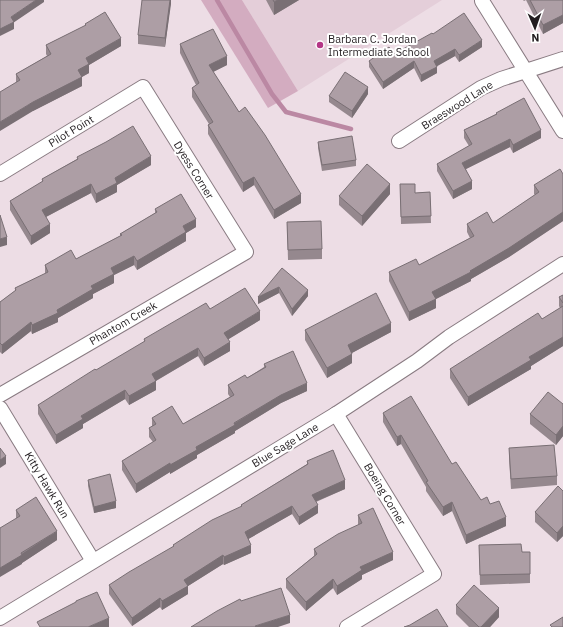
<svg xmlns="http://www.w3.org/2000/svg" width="563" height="627" font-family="'IBM Plex Sans',sans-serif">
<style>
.built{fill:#e4ced9}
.green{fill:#d3acc0}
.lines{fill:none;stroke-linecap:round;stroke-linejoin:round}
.stream{stroke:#bb88a3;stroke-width:4.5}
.minor-casing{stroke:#897b82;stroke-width:16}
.minor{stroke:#fff;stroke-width:14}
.wall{fill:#95888e}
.shaded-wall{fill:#796f74}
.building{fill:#ad9ea5;stroke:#796f74}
.poi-dot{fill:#b43686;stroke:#fff;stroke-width:1.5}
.labels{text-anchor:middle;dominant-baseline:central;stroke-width:4;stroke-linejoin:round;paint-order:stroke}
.poi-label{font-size:11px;fill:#221d20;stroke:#fff;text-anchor:start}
.street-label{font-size:11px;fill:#221d20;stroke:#fff}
</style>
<rect width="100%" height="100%" fill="#eddde5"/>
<path class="built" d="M 242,0 L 442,0 L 298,91 Z"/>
<path class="green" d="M 201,0 L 242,0 L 298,91 L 268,108 Z"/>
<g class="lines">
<path class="stream" d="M 217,0 L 272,94 L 286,112 L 351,129"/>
<g class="minor-casing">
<g id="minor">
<path d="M 482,1 L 563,131"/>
<path d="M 399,141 L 481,88 L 501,79 L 563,59"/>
<path d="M 0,174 L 143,87 L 246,252 L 0,395"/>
<path d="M 0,408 L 93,561"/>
<path d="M 336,414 L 434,574 L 347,627"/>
<path d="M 0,618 L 336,414 L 417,361 L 449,337 L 563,264"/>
</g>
</g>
<use href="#minor" class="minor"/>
</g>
<g class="wall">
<path d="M 171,0 L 165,47 L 138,44 L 138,35 Z"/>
<path d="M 266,0 L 299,0 L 274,15 Z"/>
<path d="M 523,0 L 563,0 L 563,23 L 543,34 L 526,0 L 524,1 Z"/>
<path d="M 85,24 L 121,46 L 89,65 L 89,73 L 82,77 L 82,86 L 33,111 L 16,82 L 16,74 L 47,56 L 46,54 L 46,45 L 85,26 Z"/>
<path d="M 433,34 L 482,47 L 459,62 L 455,56 L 436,66 L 437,73 L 421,82 L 414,68 L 383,89 L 369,67 L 369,61 L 394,54 Z"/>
<path d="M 180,44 L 227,65 L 213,72 L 239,112 L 301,203 L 274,219 L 254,185 L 243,192 L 208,134 L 208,125 L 209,124 L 192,97 L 192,88 L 196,85 L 180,53 Z"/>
<path d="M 368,94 L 352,118 L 329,102 L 329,96 Z"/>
<path d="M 496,113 L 541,138 L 513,153 L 510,147 L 466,169 L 472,189 L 453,199 L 437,171 L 437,164 L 469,146 L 464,138 L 464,130 L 496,114 Z"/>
<path d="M 318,142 L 356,160 L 356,166 L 322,171 L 318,148 Z"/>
<path d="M 77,157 L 151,165 L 117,185 L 117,192 L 96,203 L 91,193 L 46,217 L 50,233 L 31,245 L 10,210 L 10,201 L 42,182 L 42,179 L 77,159 Z"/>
<path d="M 563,174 L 563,221 L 509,257 L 471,279 L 471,281 L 436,299 L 436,308 L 409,321 L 389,281 L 389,272 L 419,265 L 470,238 L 467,232 L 467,224 L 493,223 L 535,195 L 534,194 L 534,185 Z"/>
<path d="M 400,184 L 415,193 L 430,192 L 431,223 L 401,224 Z"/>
<path d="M 390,194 L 362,226 L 339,205 L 339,196 Z"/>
<path d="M 155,209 L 196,227 L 186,233 L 186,241 L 137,270 L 134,265 L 114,275 L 114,283 L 93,294 L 93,298 L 58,318 L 58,322 L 32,334 L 31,331 L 2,354 L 0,352 L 0,302 L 15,291 L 15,288 L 45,274 L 45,265 L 76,259 L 120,236 L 120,234 L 155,213 Z"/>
<path d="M 287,222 L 322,249 L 322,259 L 288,260 Z"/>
<path d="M 282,268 L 308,296 L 292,316 L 279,293 L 258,304 Z"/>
<path d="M 563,295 L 563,346 L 531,366 L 531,369 L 468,406 L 450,378 L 450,369 L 542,319 L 560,308 L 559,306 L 559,297 Z"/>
<path d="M 210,309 L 260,320 L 228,339 L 230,351 L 204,366 L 198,356 L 156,381 L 156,390 L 129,405 L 125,399 L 83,424 L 83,428 L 56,444 L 38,414 L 38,405 L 144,342 L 144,339 Z"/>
<path d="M 305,330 L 391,332 L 352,353 L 352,363 L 327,378 L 305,340 Z"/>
<path d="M 264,364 L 307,391 L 281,403 L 235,431 L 235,433 L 197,455 L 197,458 L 170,474 L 170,472 L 136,493 L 122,470 L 122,461 L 153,442 L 149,437 L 149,428 L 152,426 L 152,418 L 183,424 L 230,397 L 228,394 L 228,385 L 247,378 L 264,367 Z"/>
<path d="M 563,404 L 563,436 L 556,445 L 530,424 L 530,414 Z"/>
<path d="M 383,413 L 452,464 L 481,500 L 490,504 L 506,526 L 466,544 L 452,511 L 443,516 L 426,491 L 426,487 L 401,444 L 397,446 L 383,422 Z"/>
<path d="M 509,448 L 557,476 L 557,485 L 511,489 L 509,458 Z"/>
<path d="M 307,461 L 345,489 L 316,502 L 318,513 L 299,525 L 292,514 L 248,539 L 251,553 L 224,565 L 223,564 L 188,586 L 188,594 L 162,610 L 160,607 L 132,626 L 109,594 L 109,585 L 173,547 L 173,545 L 241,507 L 241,505 L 307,464 Z"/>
<path d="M 88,480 L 116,508 L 94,513 L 88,486 Z"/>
<path d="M 563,491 L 563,536 L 557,542 L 535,522 L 535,512 Z"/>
<path d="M 16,510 L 57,540 L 22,563 L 22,564 L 16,518 Z"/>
<path d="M 358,515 L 393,560 L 362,575 L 362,579 L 337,595 L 333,588 L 306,611 L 286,588 L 286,579 L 314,556 L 314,549 L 359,525 L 358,524 Z"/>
<path d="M 479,545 L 522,552 L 530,574 L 530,583 L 480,585 Z"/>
<path d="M 456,605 L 499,617 L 490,627 L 469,627 L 456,614 Z"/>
</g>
<g class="shaded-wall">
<path d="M 36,0 L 44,0 L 44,2 L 13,23 L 14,22 L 14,29 L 0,36 L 0,29 L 11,17 Z"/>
<path d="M 170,0 L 171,0 L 171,4 L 165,47 L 165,38 Z"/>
<path d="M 278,0 L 299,0 L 274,15 L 274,2 Z"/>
<path d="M 563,15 L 563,23 L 543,34 L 543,25 Z"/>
<path d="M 121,38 L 121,46 L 89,65 L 89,73 L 78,79 L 78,70 L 86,58 Z"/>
<path d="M 482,40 L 482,47 L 459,62 L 459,55 Z"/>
<path d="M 455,49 L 455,56 L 434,68 L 434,61 Z"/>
<path d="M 227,56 L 227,65 L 209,74 L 209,65 Z"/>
<path d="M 414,61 L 414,68 L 383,89 L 383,82 Z"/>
<path d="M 437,67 L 437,73 L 421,82 L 421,75 Z"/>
<path d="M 82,77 L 82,86 L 33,111 L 0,131 L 0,122 L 33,102 Z"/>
<path d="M 368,87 L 368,94 L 352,118 L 352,111 Z"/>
<path d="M 541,130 L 541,138 L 513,153 L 513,145 Z"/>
<path d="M 510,139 L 510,147 L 462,171 L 462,163 Z"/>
<path d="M 151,156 L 151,165 L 117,185 L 117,192 L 96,203 L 96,194 L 115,178 Z"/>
<path d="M 254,177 L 254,185 L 243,192 L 243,183 Z"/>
<path d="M 472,181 L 472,189 L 453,199 L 453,191 Z"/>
<path d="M 91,184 L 91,193 L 42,219 L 42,210 Z"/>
<path d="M 390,184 L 390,194 L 362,226 L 362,216 Z"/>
<path d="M 301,194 L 301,203 L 274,219 L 274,210 Z"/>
<path d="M 563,212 L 563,221 L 509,257 L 471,279 L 471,281 L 432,301 L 432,292 L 470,271 Z"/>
<path d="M 196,219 L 196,227 L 186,233 L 186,241 L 137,270 L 137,261 L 183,226 Z"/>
<path d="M 50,224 L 50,233 L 31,245 L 31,236 Z"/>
<path d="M 7,237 L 7,245 L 0,247 L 0,239 Z"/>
<path d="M 134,256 L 134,265 L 114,275 L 114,283 L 93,294 L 93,298 L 58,318 L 58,322 L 32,334 L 32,325 L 57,310 L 91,286 L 111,268 Z"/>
<path d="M 279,287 L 279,293 L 258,304 L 258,297 Z"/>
<path d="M 308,290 L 308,296 L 292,316 L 292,309 Z"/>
<path d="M 436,299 L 436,308 L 409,321 L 409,312 Z"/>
<path d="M 260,311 L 260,320 L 224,342 L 224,333 Z"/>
<path d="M 31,322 L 31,331 L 2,354 L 2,345 Z"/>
<path d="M 391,323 L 391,332 L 348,355 L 348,345 Z"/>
<path d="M 563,337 L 563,346 L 531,366 L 531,369 L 468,406 L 468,397 L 529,357 Z"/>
<path d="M 230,342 L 230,351 L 204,366 L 204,358 Z"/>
<path d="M 198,348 L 198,356 L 152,383 L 152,374 Z"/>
<path d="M 352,354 L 352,363 L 327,378 L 327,368 Z"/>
<path d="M 156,381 L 156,390 L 129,405 L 129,396 Z"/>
<path d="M 307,383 L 307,391 L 281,403 L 235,431 L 235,433 L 197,455 L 197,458 L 170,474 L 170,465 L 196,447 L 281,395 Z"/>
<path d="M 125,390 L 125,399 L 83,424 L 83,428 L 56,444 L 56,435 L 81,416 Z"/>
<path d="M 563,426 L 563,436 L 556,445 L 556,435 Z"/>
<path d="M 401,435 L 401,444 L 397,446 L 397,437 Z"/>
<path d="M 6,456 L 6,464 L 0,468 L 0,460 Z"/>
<path d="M 170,463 L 170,472 L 136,493 L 136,484 Z"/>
<path d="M 345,480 L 345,489 L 312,503 L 312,495 Z"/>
<path d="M 116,501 L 116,508 L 94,513 L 94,507 Z"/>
<path d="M 452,502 L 452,511 L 443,516 L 443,507 Z"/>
<path d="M 318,505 L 318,513 L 299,525 L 299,517 Z"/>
<path d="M 292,506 L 292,514 L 245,541 L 245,532 Z"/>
<path d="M 506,517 L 506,526 L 466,544 L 466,535 Z"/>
<path d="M 563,526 L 563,536 L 557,542 L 557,533 Z"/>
<path d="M 57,531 L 57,540 L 22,563 L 22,564 L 0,577 L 0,568 Z"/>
<path d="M 251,545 L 251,553 L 224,565 L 224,557 Z"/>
<path d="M 393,552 L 393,560 L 362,575 L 362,579 L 337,595 L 337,586 L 360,567 Z"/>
<path d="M 223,555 L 223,564 L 188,586 L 188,594 L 162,610 L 162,601 L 184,580 Z"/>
<path d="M 333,579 L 333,588 L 306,611 L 306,602 Z"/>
<path d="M 160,598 L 160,607 L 132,626 L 132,618 Z"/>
<path d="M 499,608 L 499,617 L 490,627 L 481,627 Z"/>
<path d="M 290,615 L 290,623 L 278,627 L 255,627 L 255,626 Z"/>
<path d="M 109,618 L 109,627 L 88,627 Z"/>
</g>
<g class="building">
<path d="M 0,0 L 36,0 L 11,17 L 14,22 L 0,29 Z"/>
<path d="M 142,0 L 170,0 L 165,38 L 138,35 Z"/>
<path d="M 273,0 L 278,0 L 274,2 Z"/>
<path d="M 530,0 L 563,0 L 563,15 L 543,25 Z"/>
<path d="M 105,12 L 121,38 L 86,58 L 89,64 L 78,70 L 82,77 L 33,102 L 0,122 L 0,92 L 20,80 L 16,74 L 51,54 L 46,45 L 86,25 L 85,24 Z"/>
<path d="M 464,13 L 482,40 L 459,55 L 455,49 L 434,61 L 437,67 L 421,75 L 414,61 L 383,82 L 369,61 L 389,47 L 394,54 L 432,33 L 433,34 Z"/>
<path d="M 213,29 L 227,56 L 209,65 L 239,112 L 245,107 L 265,135 L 301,194 L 274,210 L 254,177 L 243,183 L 208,125 L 213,122 L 192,88 L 199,83 L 180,44 Z"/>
<path d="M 345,72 L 368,87 L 352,111 L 329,96 Z"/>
<path d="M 524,98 L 541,130 L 513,145 L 510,139 L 462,163 L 472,181 L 453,191 L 437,164 L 472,144 L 464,130 L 497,114 L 496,113 Z"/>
<path d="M 133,126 L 151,156 L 115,178 L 117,183 L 96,194 L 91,184 L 42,210 L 50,224 L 31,236 L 10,201 L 43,181 L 42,179 L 78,159 L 77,157 L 106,142 Z"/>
<path d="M 352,136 L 356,160 L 322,165 L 318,142 Z"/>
<path d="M 367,164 L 390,184 L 362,216 L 339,196 Z"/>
<path d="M 560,169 L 563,174 L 563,212 L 509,248 L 470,271 L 471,272 L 432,292 L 436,299 L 409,312 L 389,272 L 416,259 L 419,265 L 474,236 L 467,224 L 487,212 L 493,223 L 539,192 L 534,185 Z"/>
<path d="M 400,184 L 415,184 L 415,193 L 430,192 L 431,216 L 401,217 Z"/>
<path d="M 181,194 L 196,219 L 183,226 L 186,232 L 137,261 L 134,256 L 111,268 L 114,274 L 91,286 L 93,289 L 57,310 L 58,313 L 32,325 L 31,322 L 2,345 L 0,343 L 0,302 L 16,290 L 15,288 L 48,272 L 45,265 L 71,250 L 76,259 L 122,235 L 120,234 L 157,212 L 155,209 Z"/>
<path d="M 0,215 L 7,237 L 0,239 Z"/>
<path d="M 321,221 L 322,249 L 288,250 L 287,222 Z"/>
<path d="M 282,268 L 308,290 L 292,309 L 279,287 L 258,297 Z"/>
<path d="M 245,288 L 260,311 L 224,333 L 230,342 L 204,358 L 198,348 L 152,374 L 156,381 L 129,396 L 125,390 L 81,416 L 83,419 L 56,435 L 38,405 L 95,369 L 96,370 L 145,341 L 144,339 L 206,303 L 210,309 Z"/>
<path d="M 376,293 L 391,323 L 348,345 L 352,354 L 327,368 L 305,330 Z"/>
<path d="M 563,295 L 563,303 L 559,297 Z"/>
<path d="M 563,306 L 563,337 L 529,357 L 531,360 L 468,397 L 450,369 L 538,313 L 542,319 Z"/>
<path d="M 293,351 L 307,383 L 281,395 L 234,423 L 235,425 L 196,447 L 197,450 L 170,465 L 170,463 L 136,484 L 122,461 L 156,440 L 149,428 L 156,424 L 152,418 L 172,406 L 183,424 L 234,395 L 228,385 L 245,375 L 247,378 L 266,367 L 264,364 Z"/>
<path d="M 548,392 L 563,404 L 563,426 L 556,435 L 530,414 Z"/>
<path d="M 411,396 L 452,464 L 456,462 L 481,500 L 487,497 L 490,504 L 499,501 L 506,517 L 466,535 L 452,502 L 443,507 L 426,482 L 428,481 L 401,435 L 397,437 L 383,413 Z"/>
<path d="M 554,445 L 557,476 L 511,479 L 509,448 Z"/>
<path d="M 0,448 L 6,456 L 0,460 Z"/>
<path d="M 333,450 L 345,480 L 312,495 L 318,505 L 299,517 L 292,506 L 245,532 L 251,545 L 224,557 L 223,555 L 184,580 L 188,586 L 162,601 L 160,598 L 132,618 L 109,585 L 129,572 L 174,546 L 173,545 L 212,520 L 242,506 L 241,505 L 308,464 L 307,461 Z"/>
<path d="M 110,474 L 116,501 L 94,507 L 88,480 Z"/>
<path d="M 558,486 L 563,491 L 563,526 L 557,533 L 535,512 Z"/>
<path d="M 36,497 L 57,531 L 21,553 L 22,555 L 0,568 L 0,528 L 20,516 L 16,510 Z"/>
<path d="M 373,508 L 393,552 L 360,567 L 362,570 L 337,586 L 333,579 L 306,602 L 286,579 L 317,554 L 314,549 L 338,534 L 362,523 L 358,515 Z"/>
<path d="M 521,544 L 522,552 L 530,552 L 530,574 L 480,575 L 479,545 Z"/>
<path d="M 474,585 L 499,608 L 481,627 L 479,627 L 456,605 Z"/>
<path d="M 281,588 L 290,615 L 255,626 L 256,627 L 191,627 L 217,611 L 240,599 L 241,601 Z"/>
<path d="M 97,592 L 109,618 L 88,627 L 40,627 L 37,622 L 76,602 L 76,601 Z"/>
<path d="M 437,609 L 448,627 L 404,627 L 410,625 Z"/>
<path d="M 563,617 L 563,627 L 552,627 L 550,625 Z"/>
</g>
<circle class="poi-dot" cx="320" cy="45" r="4"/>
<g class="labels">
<g class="poi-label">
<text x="328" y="39">Barbara C. Jordan<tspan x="328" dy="13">Intermediate School</tspan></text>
</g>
<g class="street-label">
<text transform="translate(457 105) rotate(-32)">Braeswood Lane</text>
<text transform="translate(71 131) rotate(-31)">Pilot Point</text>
<text transform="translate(194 170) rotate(58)">Dyess Corner</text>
<text transform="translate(123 323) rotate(-30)">Phantom Creek</text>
<text transform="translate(285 445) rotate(-31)">Blue Sage Lane</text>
<text transform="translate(47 485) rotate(59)">Kitty Hawk Run</text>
<text transform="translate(385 494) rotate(59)">Boeing Corner</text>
</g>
</g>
<g transform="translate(535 28) rotate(178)" stroke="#ffffff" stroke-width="3" paint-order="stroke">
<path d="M0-3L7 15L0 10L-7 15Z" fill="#221d20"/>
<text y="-6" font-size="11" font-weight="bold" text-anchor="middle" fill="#221d20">N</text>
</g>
</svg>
